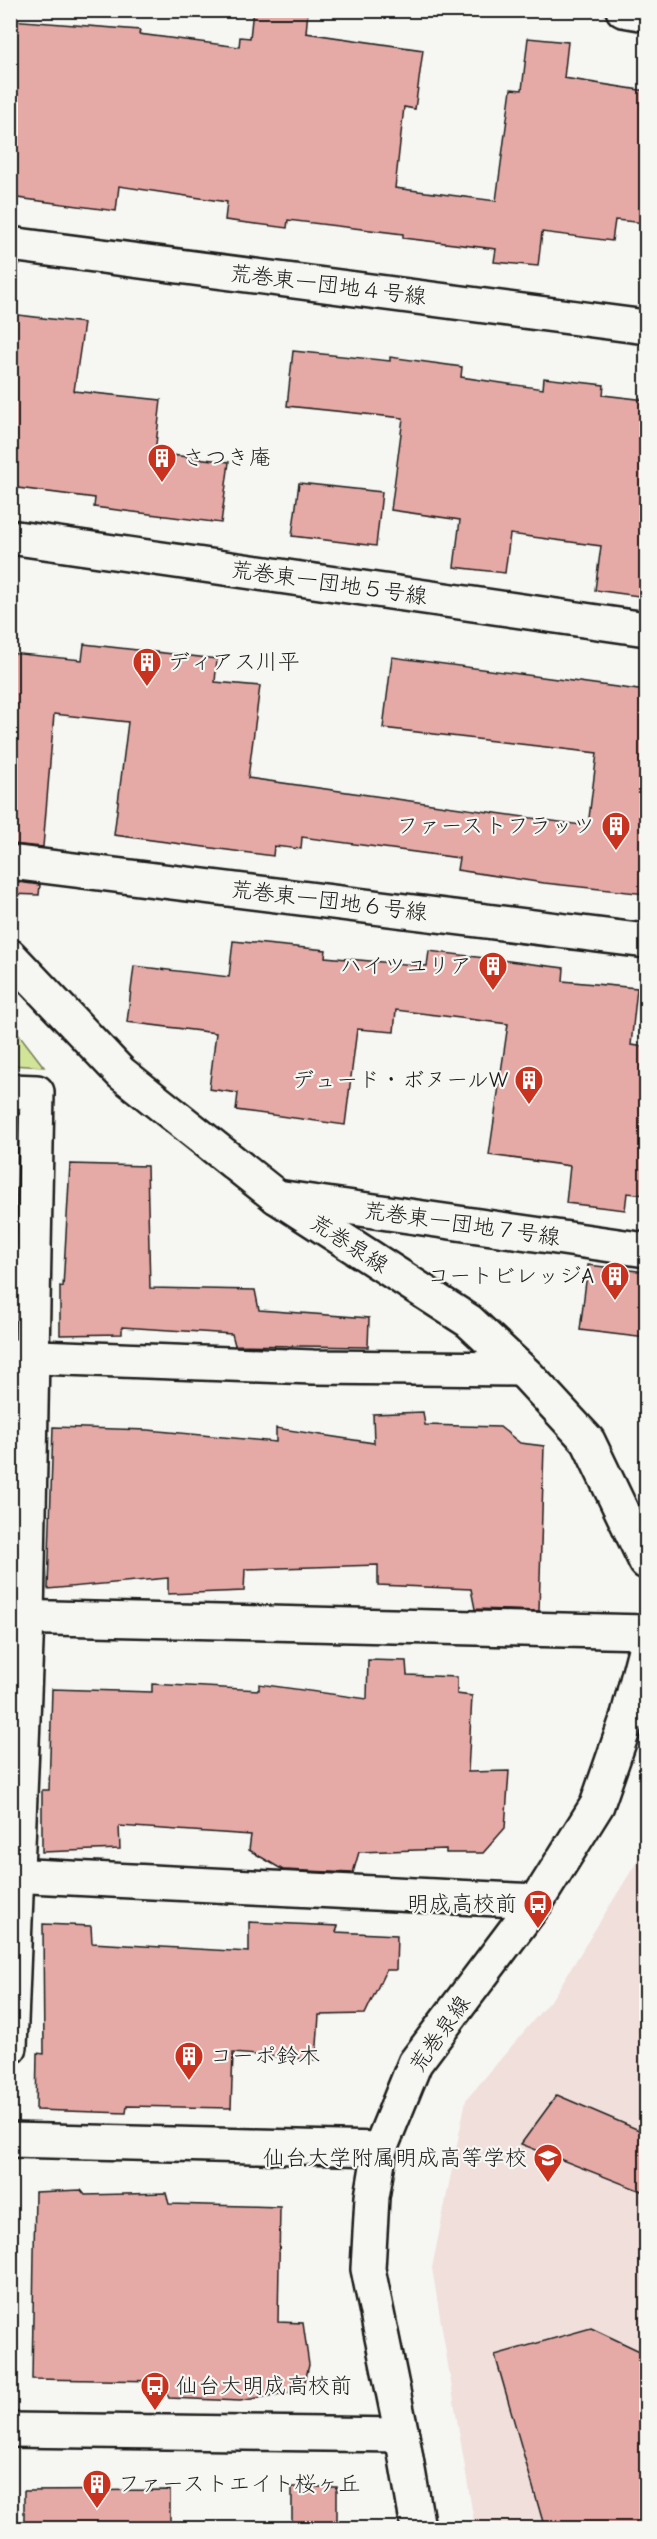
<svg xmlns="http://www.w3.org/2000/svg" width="657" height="2539" font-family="'Comic Neue','Klee One',sans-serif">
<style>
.built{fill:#f1dfdb}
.green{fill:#d2e498;stroke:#77805a;stroke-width:1.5}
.building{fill:#e5aaa6;stroke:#1c1c1c;stroke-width:1.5}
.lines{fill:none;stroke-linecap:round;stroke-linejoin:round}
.street-casing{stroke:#1c1c1c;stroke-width:38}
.secondary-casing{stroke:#1c1c1c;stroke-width:38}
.street{stroke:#f6f6f2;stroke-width:33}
.secondary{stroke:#f6f6f2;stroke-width:33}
.labels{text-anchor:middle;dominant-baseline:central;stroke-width:4.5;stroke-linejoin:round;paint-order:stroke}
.street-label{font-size:22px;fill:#1c1c1c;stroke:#f6f6f2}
.poi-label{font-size:22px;fill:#1c1c1c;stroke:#f6f6f2;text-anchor:end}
</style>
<rect width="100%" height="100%" fill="#f6f6f2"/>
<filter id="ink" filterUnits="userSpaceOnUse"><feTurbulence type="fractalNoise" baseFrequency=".0167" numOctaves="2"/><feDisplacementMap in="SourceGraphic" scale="12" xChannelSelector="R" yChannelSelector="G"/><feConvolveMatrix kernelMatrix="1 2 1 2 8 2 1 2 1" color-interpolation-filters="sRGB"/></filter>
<g filter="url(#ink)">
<path class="built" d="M 646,1847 L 646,2528 L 475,2528 L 432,2268 L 466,2100 L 554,1996 Z"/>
<path class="green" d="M 11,1024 L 44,1067 L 11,1065 Z"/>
<g class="building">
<path d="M 253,10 L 308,10 L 306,33 L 423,50 L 415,109 L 404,107 L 395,188 L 496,201 L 511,89 L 522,90 L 528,38 L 568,42 L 564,78 L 646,91 L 646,223 L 615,220 L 612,241 L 542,232 L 538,266 L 494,262 L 496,249 L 403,238 L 403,234 L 288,220 L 287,228 L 225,220 L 227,202 L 119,186 L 116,211 L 10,197 L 10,20 L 140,30 L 139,34 L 239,47 L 240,37 L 250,38 Z"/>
<path d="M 10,314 L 84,323 L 74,391 L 161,400 L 155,453 L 229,462 L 221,523 L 94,507 L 95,498 L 10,487 Z"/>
<path d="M 293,351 L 390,361 L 390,357 L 462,367 L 461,377 L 543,389 L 544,378 L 604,385 L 603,395 L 646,400 L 646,597 L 595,590 L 601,546 L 510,534 L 505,573 L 454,567 L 460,520 L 391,510 L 403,418 L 287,406 Z"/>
<path d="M 299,483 L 382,492 L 376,546 L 292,536 Z"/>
<path d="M 84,644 L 217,659 L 215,682 L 260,686 L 248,778 L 588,826 L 597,753 L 383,728 L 392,657 L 646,691 L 646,894 L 544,883 L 457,870 L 459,858 L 302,837 L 301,849 L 274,846 L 273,856 L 114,835 L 128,722 L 54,714 L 43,847 L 10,844 L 10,653 L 82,660 Z"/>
<path d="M 10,881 L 40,885 L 39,895 L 10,894 Z"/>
<path d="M 233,941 L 326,950 L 325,957 L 427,966 L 429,951 L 564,968 L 563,981 L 637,988 L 631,1045 L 646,1047 L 646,1195 L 627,1193 L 625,1210 L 566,1203 L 570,1166 L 489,1155 L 508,1024 L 396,1010 L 394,1032 L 357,1029 L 345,1125 L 236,1110 L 238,1093 L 209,1089 L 216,1033 L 127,1022 L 134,966 L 229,977 Z"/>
<path d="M 70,1164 L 147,1166 L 150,1288 L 255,1290 L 259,1310 L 369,1318 L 368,1347 L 235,1345 L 232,1334 L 122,1327 L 122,1334 L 60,1335 L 60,1286 L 63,1287 Z"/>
<path d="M 588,1265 L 646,1272 L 646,1338 L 580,1330 Z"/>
<path d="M 423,1412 L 425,1425 L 500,1427 L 520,1443 L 544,1446 L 539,1611 L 475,1609 L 471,1589 L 378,1585 L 378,1565 L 245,1569 L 244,1591 L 168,1594 L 168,1578 L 48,1589 L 53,1427 L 148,1430 L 276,1442 L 276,1428 L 374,1443 L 373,1414 Z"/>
<path d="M 368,1660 L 406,1661 L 407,1675 L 457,1677 L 457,1694 L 472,1696 L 468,1772 L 509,1771 L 505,1828 L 483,1853 L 446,1853 L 446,1849 L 359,1852 L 353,1873 L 283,1870 L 249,1850 L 251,1835 L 119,1826 L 120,1849 L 42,1852 L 42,1790 L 49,1790 L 52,1689 L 152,1692 L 152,1684 L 259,1690 L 259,1684 L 367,1699 Z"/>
<path d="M 249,1922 L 338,1926 L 336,1932 L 397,1935 L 396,1970 L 386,1970 L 365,2014 L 319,2015 L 316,2060 L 233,2053 L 231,2108 L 127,2106 L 126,2113 L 36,2110 L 37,2053 L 44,2054 L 43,1924 L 91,1926 L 92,1943 L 249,1952 Z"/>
<path d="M 557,2095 L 646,2133 L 646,2193 L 521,2144 Z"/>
<path d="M 81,2190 L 85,2195 L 166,2193 L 169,2204 L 280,2207 L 278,2322 L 303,2323 L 309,2365 L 303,2390 L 240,2401 L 169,2398 L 162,2381 L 32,2379 L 35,2192 Z"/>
<path d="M 591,2328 L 646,2354 L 646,2529 L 545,2529 L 495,2355 Z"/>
<rect x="292" y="2487" width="45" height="42"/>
<path d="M 170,2490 L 170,2529 L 24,2529 L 24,2491 Z"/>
</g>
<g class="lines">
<g class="street-casing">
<g id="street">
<path d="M 623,10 L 646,14"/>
<path d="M 10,244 L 646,327"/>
<path d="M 10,537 L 646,629"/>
<path d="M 10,862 L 646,941"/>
<path d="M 10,1091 L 37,1092 L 27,1618 L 10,2047"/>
<path d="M 277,1197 L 646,1250"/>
<path d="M 10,1356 L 313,1367 L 520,1369"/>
<path d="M 10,1617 L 646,1632"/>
<path d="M 10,1875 L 537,1901"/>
<path d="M 10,2140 L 380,2149"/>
<path d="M 10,2430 L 402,2435"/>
</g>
</g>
<g class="secondary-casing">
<g id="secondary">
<path d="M 10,956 L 121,1073 L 277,1197 L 469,1321 L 528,1376 L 588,1441 L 646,1562"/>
<path d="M 418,2528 L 402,2435 L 368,2269 L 372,2197 L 380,2149 L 415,2063 L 537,1901 L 597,1805 L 627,1719 L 646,1646"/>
</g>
</g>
<use href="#street" class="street"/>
<use href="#secondary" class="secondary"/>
</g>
</g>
<defs>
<g id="building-pin" transform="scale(1.5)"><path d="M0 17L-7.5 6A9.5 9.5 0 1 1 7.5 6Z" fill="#c8321e" stroke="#f6f6f2"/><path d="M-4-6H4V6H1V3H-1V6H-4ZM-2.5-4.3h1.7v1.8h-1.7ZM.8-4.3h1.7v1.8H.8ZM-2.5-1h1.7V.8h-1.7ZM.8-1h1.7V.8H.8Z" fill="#fff"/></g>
<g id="bus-pin" transform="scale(1.5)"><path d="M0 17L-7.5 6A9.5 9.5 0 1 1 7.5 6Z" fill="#c8321e" stroke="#f6f6f2"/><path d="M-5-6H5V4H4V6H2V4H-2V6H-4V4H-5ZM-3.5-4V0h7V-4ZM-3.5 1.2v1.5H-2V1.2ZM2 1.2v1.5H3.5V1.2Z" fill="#fff"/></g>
<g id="school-pin" transform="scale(1.5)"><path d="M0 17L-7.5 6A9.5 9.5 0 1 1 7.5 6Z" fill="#c8321e" stroke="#f6f6f2"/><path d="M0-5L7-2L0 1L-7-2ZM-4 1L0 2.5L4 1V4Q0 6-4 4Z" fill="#fff"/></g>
</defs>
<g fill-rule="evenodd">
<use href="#building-pin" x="162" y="458"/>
<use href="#building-pin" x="147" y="662"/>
<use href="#building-pin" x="616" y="826"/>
<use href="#building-pin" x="493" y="966"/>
<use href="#building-pin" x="529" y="1080"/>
<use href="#building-pin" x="615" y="1276"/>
<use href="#bus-pin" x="538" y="1904"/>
<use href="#building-pin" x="189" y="2056"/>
<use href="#school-pin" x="548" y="2158"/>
<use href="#bus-pin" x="155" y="2386"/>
<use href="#building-pin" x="97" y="2484"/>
</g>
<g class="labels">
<g class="street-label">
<text transform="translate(328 285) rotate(7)">荒巻東一団地４号線</text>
<text transform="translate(329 583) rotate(8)">荒巻東一団地５号線</text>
<text transform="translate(329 901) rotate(7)">荒巻東一団地６号線</text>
<text transform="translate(462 1224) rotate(8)">荒巻東一団地７号線</text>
<text transform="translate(349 1244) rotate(33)">荒巻泉線</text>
<text transform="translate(440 2034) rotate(-55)">荒巻泉線</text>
</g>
<g class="poi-label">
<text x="183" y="458" text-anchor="start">さつき庵</text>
<text x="168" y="662" text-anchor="start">ディアス川平</text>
<text x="595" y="826">ファーストフラッツ</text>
<text x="472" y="966">ハイツユリア</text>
<text x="508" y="1080">デュード・ボヌールW</text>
<text x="594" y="1276">コートビレッジA</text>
<text x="517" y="1904">明成高校前</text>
<text x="210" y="2056" text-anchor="start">コーポ鈴木</text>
<text x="527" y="2158">仙台大学附属明成高等学校</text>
<text x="176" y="2386" text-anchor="start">仙台大明成高校前</text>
<text x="118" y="2484" text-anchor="start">ファーストエイト桜ヶ丘</text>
</g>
</g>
<rect width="657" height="2539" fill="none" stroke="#f6f6f2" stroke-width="36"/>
<rect x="18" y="18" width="621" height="2503" fill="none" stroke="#1c1c1c" stroke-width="2" filter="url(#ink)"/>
</svg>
